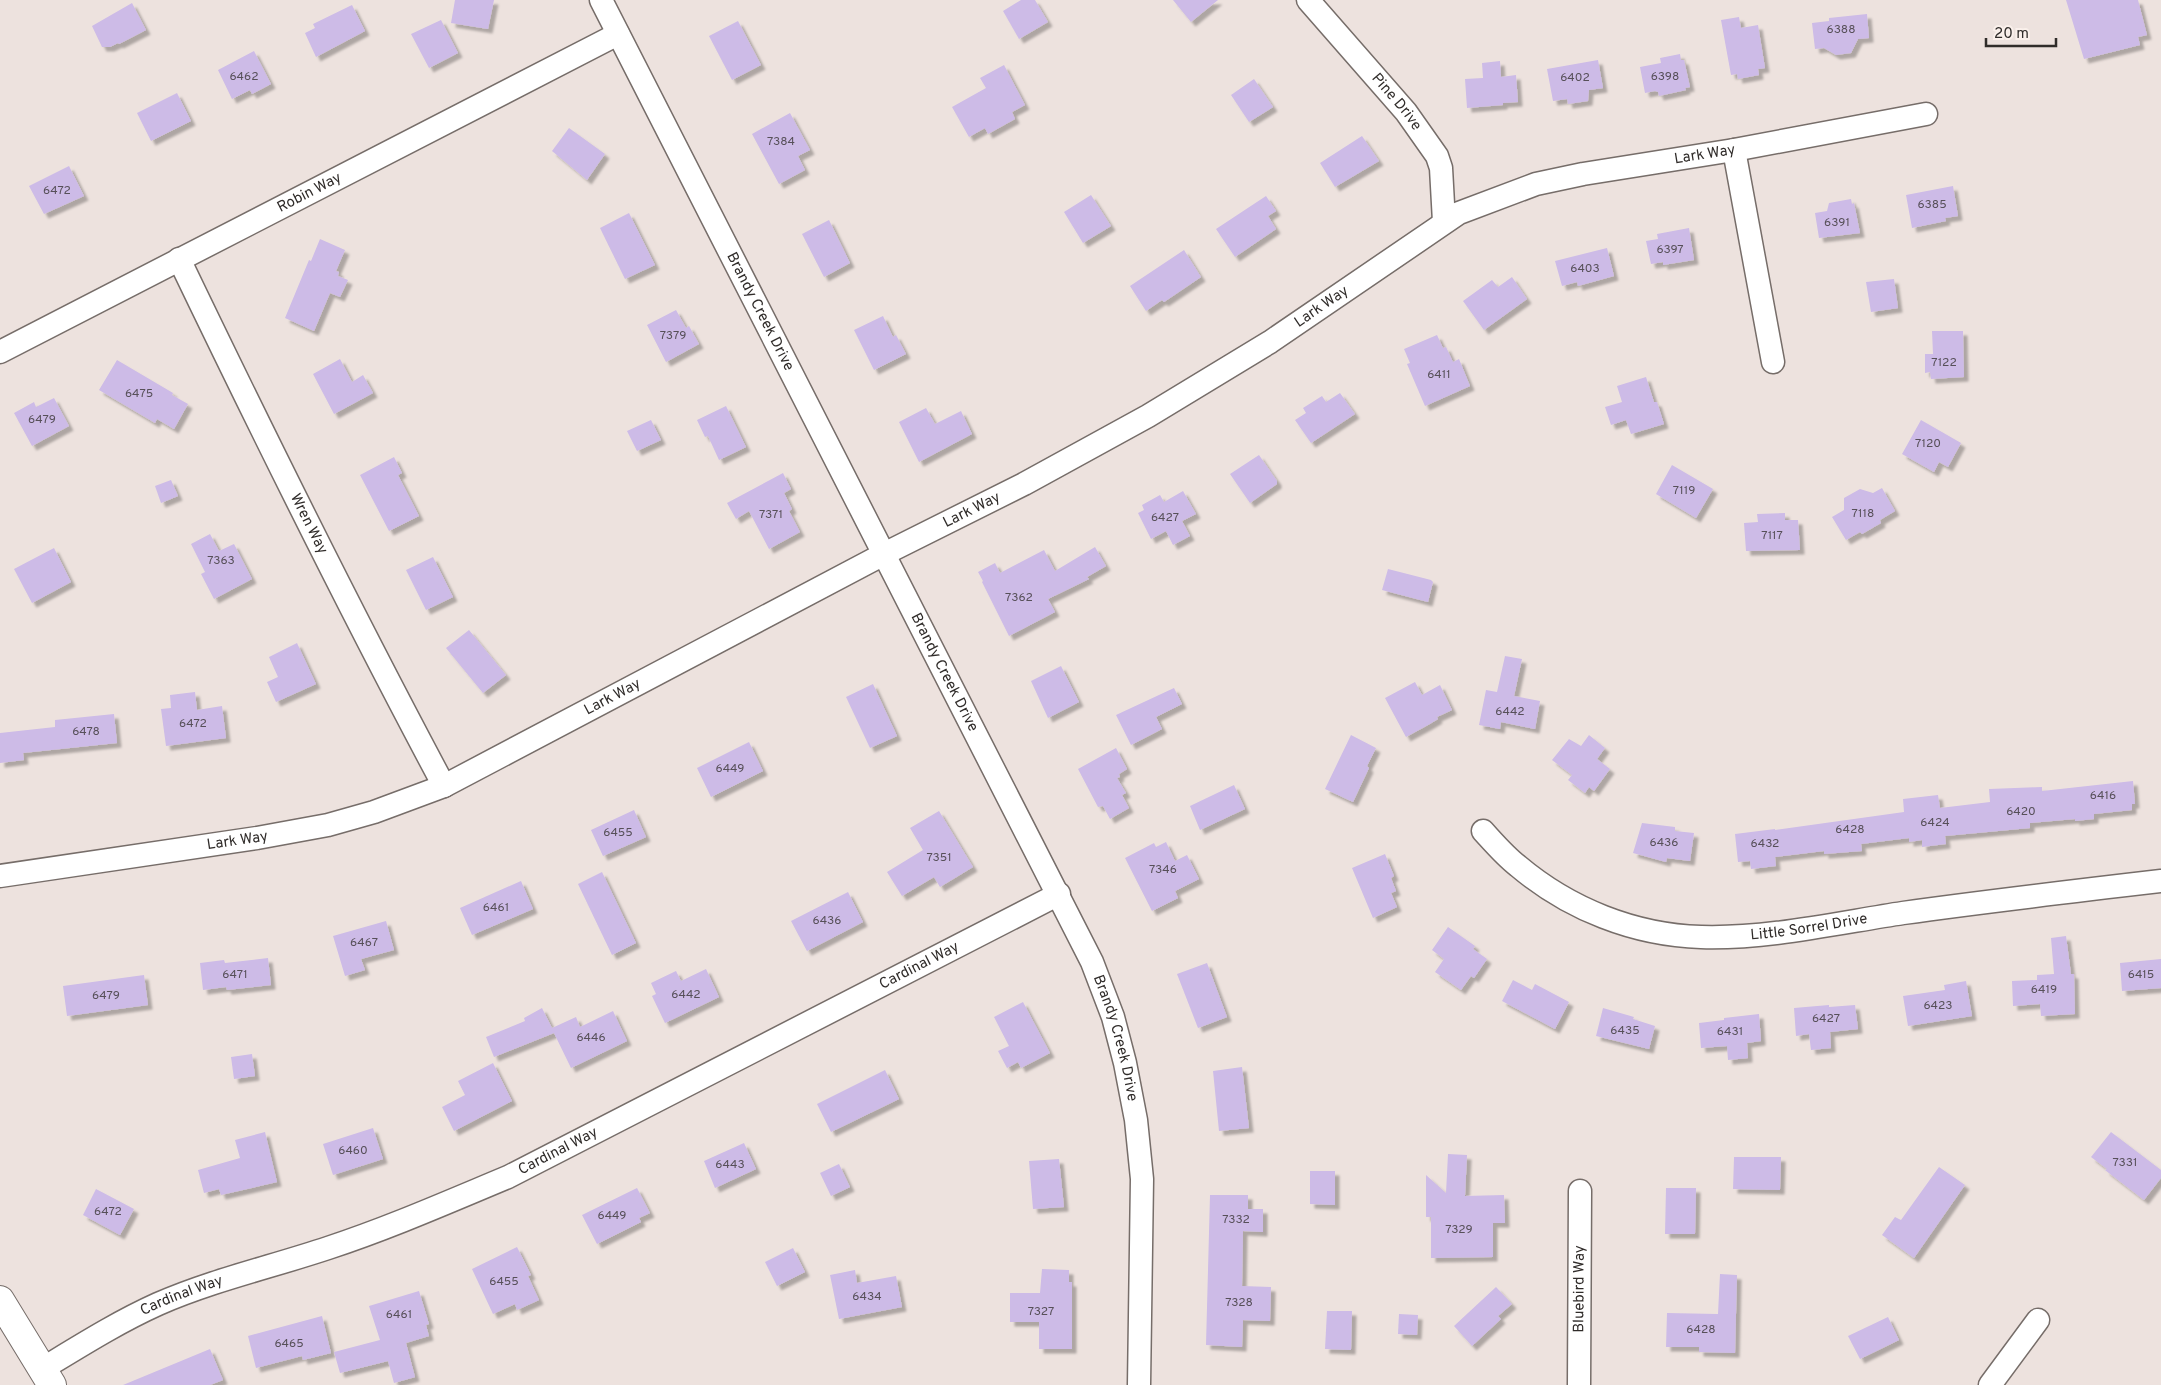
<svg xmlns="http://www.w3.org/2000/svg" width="2161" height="1385" font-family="Overpass,sans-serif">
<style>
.building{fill:#cdbbe7;filter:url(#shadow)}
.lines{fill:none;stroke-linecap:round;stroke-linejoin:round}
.minor-casing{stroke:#766d69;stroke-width:25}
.secondary-casing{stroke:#766d69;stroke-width:30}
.minor{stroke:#fff;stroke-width:22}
.secondary{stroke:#fff;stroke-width:28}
.labels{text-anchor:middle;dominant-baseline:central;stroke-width:4;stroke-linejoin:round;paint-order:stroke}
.number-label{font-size:12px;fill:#575059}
.street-label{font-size:15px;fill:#302c2a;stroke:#faf0eb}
</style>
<defs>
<filter id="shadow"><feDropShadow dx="4.5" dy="4.5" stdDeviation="1" flood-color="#0004"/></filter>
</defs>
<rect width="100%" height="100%" fill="#ede2de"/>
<g class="building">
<path d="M 455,0 L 494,0 L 488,29 L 451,23 Z"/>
<path d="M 1021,0 L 1035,0 L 1048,22 L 1019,39 L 1003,11 Z"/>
<path d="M 1173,0 L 1218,0 L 1191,22 Z"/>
<path d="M 2066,0 L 2138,0 L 2147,35 L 2138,37 L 2140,45 L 2084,59 Z"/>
<path d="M 132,3 L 146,30 L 119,44 L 118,43 L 110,47 L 102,47 L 92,26 Z"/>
<path d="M 352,5 L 365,31 L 316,57 L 305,33 L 315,28 L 313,24 Z"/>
<path d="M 1867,14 L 1869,38 L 1858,39 L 1851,53 L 1836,55 L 1824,48 L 1815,49 L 1812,23 L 1829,21 L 1829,18 Z"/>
<path d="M 1739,17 L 1741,28 L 1758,25 L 1765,68 L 1758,69 L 1759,75 L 1738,79 L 1737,74 L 1731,75 L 1721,20 Z"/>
<path d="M 441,20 L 458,53 L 429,68 L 411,34 Z"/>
<path d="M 738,21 L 761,65 L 732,80 L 709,36 Z"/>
<path d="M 254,51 L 271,84 L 252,94 L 250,90 L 232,99 L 218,70 Z"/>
<path d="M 1680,54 L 1681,60 L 1684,60 L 1690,87 L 1685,88 L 1686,90 L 1659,96 L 1658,92 L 1655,91 L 1645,93 L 1640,67 L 1661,63 L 1660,58 Z"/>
<path d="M 1598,60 L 1603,88 L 1589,90 L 1588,101 L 1568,104 L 1567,99 L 1553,101 L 1547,69 Z"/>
<path d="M 1500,61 L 1501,77 L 1516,75 L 1518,102 L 1503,103 L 1503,105 L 1467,108 L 1465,79 L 1483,78 L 1482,63 Z"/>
<path d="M 1004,65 L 1025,105 L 1012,112 L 1015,119 L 988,134 L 985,128 L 969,137 L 952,107 L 986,88 L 980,78 Z"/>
<path d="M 1254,79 L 1273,107 L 1249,122 L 1231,95 Z"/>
<path d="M 177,93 L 191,121 L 151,141 L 137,113 Z"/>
<path d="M 790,113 L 810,150 L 798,156 L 805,170 L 779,184 L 752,134 Z"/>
<path d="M 569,128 L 605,154 L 587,180 L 552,151 Z"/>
<path d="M 1362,136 L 1379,161 L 1335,187 L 1320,163 Z"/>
<path d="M 69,166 L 84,196 L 44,214 L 29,186 Z"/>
<path d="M 1953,186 L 1958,216 L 1945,218 L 1946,221 L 1912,228 L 1906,195 Z"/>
<path d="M 1091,195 L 1111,226 L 1083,243 L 1064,212 Z"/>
<path d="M 1266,196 L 1276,211 L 1268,216 L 1276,229 L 1235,257 L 1216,229 Z"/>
<path d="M 1851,199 L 1852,204 L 1854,203 L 1860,233 L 1819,238 L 1815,213 L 1827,211 L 1829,203 Z"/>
<path d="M 629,213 L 655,265 L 625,279 L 600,228 Z"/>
<path d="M 829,220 L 850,263 L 824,277 L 802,234 Z"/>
<path d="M 1689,228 L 1694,260 L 1663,265 L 1663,262 L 1651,264 L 1646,241 L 1658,239 L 1657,234 Z"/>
<path d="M 320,239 L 345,250 L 336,271 L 339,272 L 338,276 L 348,280 L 340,297 L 330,293 L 314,331 L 285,318 L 309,260 L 311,261 Z"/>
<path d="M 1607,248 L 1614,276 L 1578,286 L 1577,282 L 1562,286 L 1555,261 Z"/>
<path d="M 1184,250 L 1201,277 L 1164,302 L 1162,300 L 1146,311 L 1130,286 Z"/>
<path d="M 1512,277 L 1527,299 L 1484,330 L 1463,301 L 1492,280 L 1498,287 Z"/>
<path d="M 1894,279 L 1898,308 L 1871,312 L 1866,282 Z"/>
<path d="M 676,310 L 686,328 L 689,326 L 699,344 L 666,362 L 647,325 Z"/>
<path d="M 883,316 L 893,337 L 896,335 L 906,354 L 874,370 L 854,330 Z"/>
<path d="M 1932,331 L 1963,331 L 1964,377 L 1931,379 L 1930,372 L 1925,373 L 1925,354 L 1933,354 Z"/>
<path d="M 1437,335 L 1443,348 L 1446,347 L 1453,362 L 1459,359 L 1470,386 L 1425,406 L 1407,364 L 1410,363 L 1404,349 Z"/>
<path d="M 340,359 L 352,382 L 363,375 L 373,393 L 334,414 L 313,374 Z"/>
<path d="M 117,360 L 173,393 L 172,395 L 188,404 L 174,429 L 157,419 L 155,423 L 99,390 Z"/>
<path d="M 1646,377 L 1654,402 L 1657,402 L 1664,424 L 1631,434 L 1626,420 L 1611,425 L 1605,407 L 1622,402 L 1617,386 Z"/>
<path d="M 1340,393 L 1355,414 L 1311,443 L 1295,420 L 1306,413 L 1303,408 L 1322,396 L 1326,402 Z"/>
<path d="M 54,398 L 69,426 L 32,446 L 14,413 L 34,402 L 36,407 Z"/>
<path d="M 726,406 L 746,447 L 719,460 L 708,436 L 705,437 L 697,420 Z"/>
<path d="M 926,408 L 935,424 L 961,411 L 972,434 L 919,462 L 899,422 Z"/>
<path d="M 651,420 L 661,440 L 637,451 L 627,431 Z"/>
<path d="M 1921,420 L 1961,443 L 1948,467 L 1939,462 L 1934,472 L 1902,454 Z"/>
<path d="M 1259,455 L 1277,481 L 1277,484 L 1250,503 L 1230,474 Z"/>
<path d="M 394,457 L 402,473 L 398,475 L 419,516 L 389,531 L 360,475 Z"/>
<path d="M 1672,465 L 1713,489 L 1696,518 L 1656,494 Z"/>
<path d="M 783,473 L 791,489 L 784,493 L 792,509 L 789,511 L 800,532 L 769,549 L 749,511 L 736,519 L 727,503 Z"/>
<path d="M 171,480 L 178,496 L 161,503 L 155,486 Z"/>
<path d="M 1882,488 L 1895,511 L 1880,520 L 1881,523 L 1862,534 L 1860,532 L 1846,540 L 1832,517 L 1844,510 L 1844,498 L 1860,489 L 1873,493 Z"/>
<path d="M 1183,491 L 1196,514 L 1182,521 L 1190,536 L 1173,545 L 1166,531 L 1151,539 L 1138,513 L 1144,510 L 1142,505 L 1160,495 L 1164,502 Z"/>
<path d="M 1785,513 L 1785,520 L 1798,520 L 1800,550 L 1746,551 L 1744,523 L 1758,522 L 1757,514 Z"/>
<path d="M 210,534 L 219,551 L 234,544 L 252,579 L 214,599 L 201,574 L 205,572 L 191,544 Z"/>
<path d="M 1095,547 L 1106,566 L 1087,577 L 1089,579 L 1048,599 L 1055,612 L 1009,636 L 982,582 L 983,581 L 978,572 L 995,563 L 1000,573 L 1044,550 L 1055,571 Z"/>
<path d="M 54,548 L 71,582 L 32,603 L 14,569 Z"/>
<path d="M 433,557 L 453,597 L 426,610 L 406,570 Z"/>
<path d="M 1388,569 L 1431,580 L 1433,582 L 1428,602 L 1382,590 Z"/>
<path d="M 469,630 L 506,675 L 483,693 L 446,648 Z"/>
<path d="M 297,643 L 316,684 L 276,702 L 267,682 L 278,677 L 269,657 Z"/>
<path d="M 1505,656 L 1522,659 L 1514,696 L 1540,701 L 1535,729 L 1501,722 L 1500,729 L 1479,725 L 1486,690 L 1497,692 Z"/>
<path d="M 1061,666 L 1079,702 L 1048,718 L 1031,681 Z"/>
<path d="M 1415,682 L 1422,695 L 1440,685 L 1452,710 L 1437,717 L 1438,719 L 1428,725 L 1406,737 L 1385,698 Z"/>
<path d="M 873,684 L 897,736 L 870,748 L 846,697 Z"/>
<path d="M 1174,688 L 1182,704 L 1156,717 L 1162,729 L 1131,745 L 1116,715 Z"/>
<path d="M 195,692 L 197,710 L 222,706 L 226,738 L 166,746 L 161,709 L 171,708 L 170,695 Z"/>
<path d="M 114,714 L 117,743 L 23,753 L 24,760 L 0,763 L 0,733 L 55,727 L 55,720 Z"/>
<path d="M 1351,735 L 1376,748 L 1367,766 L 1369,768 L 1353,802 L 1325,789 Z"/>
<path d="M 1589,735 L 1605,748 L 1597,759 L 1610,769 L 1594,791 L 1589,787 L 1585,793 L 1568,780 L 1572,775 L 1552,760 L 1569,739 L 1581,746 Z"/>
<path d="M 749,742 L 763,771 L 711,797 L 697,768 Z"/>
<path d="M 1116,748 L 1127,769 L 1119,774 L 1120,777 L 1117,778 L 1126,793 L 1122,795 L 1129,808 L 1110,819 L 1103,806 L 1098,807 L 1078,769 Z"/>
<path d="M 2133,781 L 2135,804 L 2132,804 L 2132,810 L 2094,814 L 2094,819 L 2075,821 L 2075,819 L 2030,823 L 2030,828 L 1945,836 L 1946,844 L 1922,847 L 1922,840 L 1909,842 L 1909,838 L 1861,844 L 1862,851 L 1824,854 L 1824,851 L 1775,857 L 1776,866 L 1751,869 L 1750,861 L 1738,862 L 1735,834 L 1775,829 L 1775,830 L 1904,812 L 1903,799 L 1938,795 L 1940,808 L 1990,802 L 1989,789 L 2042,787 L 2042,791 Z"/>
<path d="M 1234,785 L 1245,809 L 1200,830 L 1190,806 Z"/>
<path d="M 634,810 L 646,837 L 603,856 L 591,830 Z"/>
<path d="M 939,811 L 973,867 L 940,887 L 934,877 L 902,896 L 887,872 L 923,850 L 910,828 Z"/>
<path d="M 1642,823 L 1675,827 L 1675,831 L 1694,833 L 1690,861 L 1667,858 L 1666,862 L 1633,853 Z"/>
<path d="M 1166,842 L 1175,861 L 1187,855 L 1199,879 L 1175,891 L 1178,898 L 1152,911 L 1125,858 L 1154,843 L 1156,847 Z"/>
<path d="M 1385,854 L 1394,876 L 1391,878 L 1396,891 L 1391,893 L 1397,907 L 1373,918 L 1352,868 Z"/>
<path d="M 602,872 L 636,943 L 612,955 L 578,884 Z"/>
<path d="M 521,881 L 533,909 L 472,935 L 460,908 Z"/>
<path d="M 848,892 L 863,922 L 807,951 L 791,921 Z"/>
<path d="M 386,921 L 394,950 L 361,959 L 365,970 L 345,976 L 333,936 Z"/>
<path d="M 1448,927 L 1475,946 L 1473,949 L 1487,959 L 1474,978 L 1471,976 L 1461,990 L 1435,972 L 1444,959 L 1432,950 Z"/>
<path d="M 2066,936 L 2071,974 L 2074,974 L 2075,1014 L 2041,1016 L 2040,1004 L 2013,1006 L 2012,981 L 2037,980 L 2037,975 L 2054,974 L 2051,938 Z"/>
<path d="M 268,958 L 271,985 L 227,990 L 226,987 L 203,990 L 200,963 L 224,960 L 225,963 Z"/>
<path d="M 2161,959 L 2161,988 L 2122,991 L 2120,963 Z"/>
<path d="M 1207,963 L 1227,1017 L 1198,1028 L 1177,974 Z"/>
<path d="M 706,969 L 719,997 L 665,1023 L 652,996 L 656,994 L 651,983 L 676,971 L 681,981 Z"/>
<path d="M 144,975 L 148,1005 L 67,1016 L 63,986 Z"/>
<path d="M 1513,980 L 1532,990 L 1535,984 L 1569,1002 L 1555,1029 L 1502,1001 Z"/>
<path d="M 1966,981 L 1972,1016 L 1908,1026 L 1903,996 L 1945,990 L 1944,985 Z"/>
<path d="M 1023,1002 L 1050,1053 L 1021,1068 L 1018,1062 L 1007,1068 L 998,1051 L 1009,1046 L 994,1017 Z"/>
<path d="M 1829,1005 L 1829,1007 L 1855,1005 L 1858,1029 L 1830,1032 L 1831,1048 L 1811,1050 L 1809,1034 L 1796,1036 L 1794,1008 Z"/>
<path d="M 542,1008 L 552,1028 L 576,1017 L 580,1027 L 613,1011 L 627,1041 L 571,1068 L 554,1033 L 494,1057 L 486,1037 L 525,1021 L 524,1018 Z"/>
<path d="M 1603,1008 L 1634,1017 L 1633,1019 L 1655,1026 L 1649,1049 L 1596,1036 Z"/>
<path d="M 1759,1014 L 1761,1041 L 1747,1043 L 1748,1058 L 1728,1060 L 1727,1046 L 1701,1048 L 1699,1023 L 1724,1020 L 1724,1018 Z"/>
<path d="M 252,1054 L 255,1076 L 234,1079 L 231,1057 Z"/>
<path d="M 493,1063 L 512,1101 L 454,1131 L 442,1107 L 465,1095 L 458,1081 Z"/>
<path d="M 1242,1067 L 1249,1128 L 1219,1131 L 1213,1071 Z"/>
<path d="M 885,1070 L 899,1099 L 831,1132 L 817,1104 Z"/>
<path d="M 373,1128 L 383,1159 L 333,1175 L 323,1144 Z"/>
<path d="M 265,1132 L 277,1182 L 221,1195 L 219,1189 L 204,1193 L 198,1170 L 240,1158 L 235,1140 Z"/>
<path d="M 2111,1132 L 2161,1170 L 2161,1178 L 2144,1200 L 2105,1170 L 2107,1169 L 2091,1157 Z"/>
<path d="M 744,1143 L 756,1169 L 715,1188 L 704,1161 Z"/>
<path d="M 1448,1154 L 1467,1155 L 1465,1196 L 1504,1195 L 1505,1223 L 1493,1223 L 1493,1257 L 1431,1258 L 1431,1217 L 1426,1217 L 1426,1175 L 1446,1193 Z"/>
<path d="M 1734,1157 L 1781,1157 L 1780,1190 L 1733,1189 Z"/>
<path d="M 1059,1159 L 1064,1207 L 1033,1209 L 1029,1161 Z"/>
<path d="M 839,1164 L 850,1187 L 831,1196 L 820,1173 Z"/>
<path d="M 1939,1167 L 1965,1185 L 1914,1258 L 1882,1235 L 1895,1217 L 1901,1220 Z"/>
<path d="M 1310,1171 L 1335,1171 L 1335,1205 L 1310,1204 Z"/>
<path d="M 637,1188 L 650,1213 L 639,1218 L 641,1222 L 597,1244 L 582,1215 Z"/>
<path d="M 1666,1188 L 1696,1188 L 1695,1234 L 1665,1234 Z"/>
<path d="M 96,1189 L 134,1209 L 120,1235 L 83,1215 Z"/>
<path d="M 1210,1195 L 1248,1195 L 1248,1209 L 1263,1209 L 1263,1232 L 1243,1231 L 1242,1286 L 1271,1287 L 1270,1321 L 1243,1320 L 1242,1347 L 1206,1345 Z"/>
<path d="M 517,1247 L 531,1275 L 528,1276 L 539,1300 L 517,1310 L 515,1304 L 493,1314 L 472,1269 Z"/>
<path d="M 793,1248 L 805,1272 L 777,1286 L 765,1262 Z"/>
<path d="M 1042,1269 L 1069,1270 L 1069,1282 L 1072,1282 L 1072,1349 L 1039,1349 L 1039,1322 L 1010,1322 L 1010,1293 L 1040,1293 Z"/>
<path d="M 855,1270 L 857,1283 L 896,1276 L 902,1307 L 839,1319 L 830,1275 Z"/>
<path d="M 1720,1274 L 1737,1275 L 1735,1353 L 1699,1352 L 1699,1347 L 1666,1347 L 1667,1313 L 1718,1314 Z"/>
<path d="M 1496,1287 L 1512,1304 L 1498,1316 L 1501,1319 L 1472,1346 L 1454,1326 Z"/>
<path d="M 419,1291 L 429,1324 L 426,1325 L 429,1336 L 406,1343 L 415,1377 L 394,1383 L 388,1361 L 340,1373 L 334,1352 L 380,1340 L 369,1306 Z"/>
<path d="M 1327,1311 L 1352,1311 L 1351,1350 L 1325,1349 Z"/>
<path d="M 1399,1314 L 1418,1315 L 1417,1335 L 1398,1334 Z"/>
<path d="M 322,1316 L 331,1353 L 303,1360 L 302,1356 L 256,1368 L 248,1336 Z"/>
<path d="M 1888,1317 L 1899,1340 L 1860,1359 L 1848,1336 Z"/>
<path d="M 210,1349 L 223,1380 L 210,1385 L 123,1385 Z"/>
</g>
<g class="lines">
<g class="minor-casing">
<g id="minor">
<path id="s1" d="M 601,0 L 1092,962 L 1113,1017 L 1125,1063 L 1136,1120 L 1142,1179 L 1139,1385"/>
<path id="s2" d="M 1308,0 L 1406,112 L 1437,156 L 1441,168 L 1444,222"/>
<path d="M 1734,150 L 1773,362"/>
<path id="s3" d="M 179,259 C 264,436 351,612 444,786"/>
<path id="s4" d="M 0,352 L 618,34"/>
<path id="s5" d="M 1483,831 C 1494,843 1505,856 1518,866 C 1569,909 1634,935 1701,937 C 1767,939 1837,923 1903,913 C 1989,901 2075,891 2161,881"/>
<path id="s6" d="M 0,876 L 257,838 L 328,825 L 374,812 L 444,786 L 884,554 L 1024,484 L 1148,416 L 1270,342 L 1459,213 L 1536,184 L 1583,174 L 1734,150 L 1926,114"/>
<path id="s7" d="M 42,1369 C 80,1346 118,1322 158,1304 C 213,1280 271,1267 328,1248 C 389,1228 448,1202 508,1177 L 1059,894"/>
<path id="s8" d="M 1579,1385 L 1580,1191"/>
<path d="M 1990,1385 L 2038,1320"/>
</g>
</g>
<g class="secondary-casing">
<path id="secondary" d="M 0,1300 L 52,1385"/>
</g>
<use href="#minor" class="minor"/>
<use href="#secondary" class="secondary"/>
</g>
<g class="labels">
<g class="number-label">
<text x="1841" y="30">6388</text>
<text x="244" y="77">6462</text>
<text x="1665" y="77">6398</text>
<text x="1575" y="78">6402</text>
<text x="781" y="142">7384</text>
<text x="57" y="191">6472</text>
<text x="1932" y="205">6385</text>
<text x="1837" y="223">6391</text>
<text x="1670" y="250">6397</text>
<text x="1585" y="269">6403</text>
<text x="673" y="336">7379</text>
<text x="1944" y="363">7122</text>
<text x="1439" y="375">6411</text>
<text x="139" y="394">6475</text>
<text x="42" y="420">6479</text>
<text x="1928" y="444">7120</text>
<text x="1684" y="491">7119</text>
<text x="1863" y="514">7118</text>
<text x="771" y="515">7371</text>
<text x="1165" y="518">6427</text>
<text x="1772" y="536">7117</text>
<text x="221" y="561">7363</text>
<text x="1019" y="598">7362</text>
<text x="1510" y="712">6442</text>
<text x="193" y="724">6472</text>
<text x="86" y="732">6478</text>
<text x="730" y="769">6449</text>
<text x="2103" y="796">6416</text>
<text x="2021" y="812">6420</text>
<text x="1935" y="823">6424</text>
<text x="1850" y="830">6428</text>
<text x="618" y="833">6455</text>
<text x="1664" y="843">6436</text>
<text x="1765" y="844">6432</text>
<text x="939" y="858">7351</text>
<text x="1163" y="870">7346</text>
<text x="496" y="908">6461</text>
<text x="827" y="921">6436</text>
<text x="364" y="943">6467</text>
<text x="235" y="975">6471</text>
<text x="2141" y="975">6415</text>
<text x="2044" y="990">6419</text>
<text x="686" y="995">6442</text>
<text x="106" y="996">6479</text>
<text x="1938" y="1006">6423</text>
<text x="1826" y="1019">6427</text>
<text x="1625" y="1031">6435</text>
<text x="1730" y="1032">6431</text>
<text x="591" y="1038">6446</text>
<text x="353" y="1151">6460</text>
<text x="2125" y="1163">7331</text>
<text x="730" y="1165">6443</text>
<text x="108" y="1212">6472</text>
<text x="612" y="1216">6449</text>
<text x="1236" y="1220">7332</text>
<text x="1459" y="1230">7329</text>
<text x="504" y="1282">6455</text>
<text x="867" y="1297">6434</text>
<text x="1239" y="1303">7328</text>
<text x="1041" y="1312">7327</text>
<text x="399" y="1315">6461</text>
<text x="1701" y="1330">6428</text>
<text x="289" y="1344">6465</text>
</g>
<g class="street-label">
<text stroke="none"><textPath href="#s2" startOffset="135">Pine Drive</textPath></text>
<text stroke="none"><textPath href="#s6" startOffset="1875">Lark Way</textPath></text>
<text stroke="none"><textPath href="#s4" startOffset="348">Robin Way</textPath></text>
<text stroke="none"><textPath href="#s6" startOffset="1455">Lark Way</textPath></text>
<text stroke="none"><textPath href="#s1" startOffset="350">Brandy Creek Drive</textPath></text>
<text stroke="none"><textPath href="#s6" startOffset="1050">Lark Way</textPath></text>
<text stroke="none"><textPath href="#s3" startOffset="295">Wren Way</textPath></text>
<text stroke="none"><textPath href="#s1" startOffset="755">Brandy Creek Drive</textPath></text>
<text stroke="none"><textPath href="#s6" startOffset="645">Lark Way</textPath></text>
<text stroke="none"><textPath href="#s6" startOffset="240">Lark Way</textPath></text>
<text stroke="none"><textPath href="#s5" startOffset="358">Little Sorrel Drive</textPath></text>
<text stroke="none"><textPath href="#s7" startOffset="968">Cardinal Way</textPath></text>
<text stroke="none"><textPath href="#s1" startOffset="1160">Brandy Creek Drive</textPath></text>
<text stroke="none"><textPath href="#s7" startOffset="562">Cardinal Way</textPath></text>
<text stroke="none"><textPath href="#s8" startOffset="96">Bluebird Way</textPath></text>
<text stroke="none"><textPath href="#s7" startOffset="158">Cardinal Way</textPath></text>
</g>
</g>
<path d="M1986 38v8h70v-8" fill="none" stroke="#302c2a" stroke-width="2.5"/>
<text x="1994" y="38" font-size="15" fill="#302c2a" stroke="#faf0eb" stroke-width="4" paint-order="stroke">20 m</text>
</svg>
